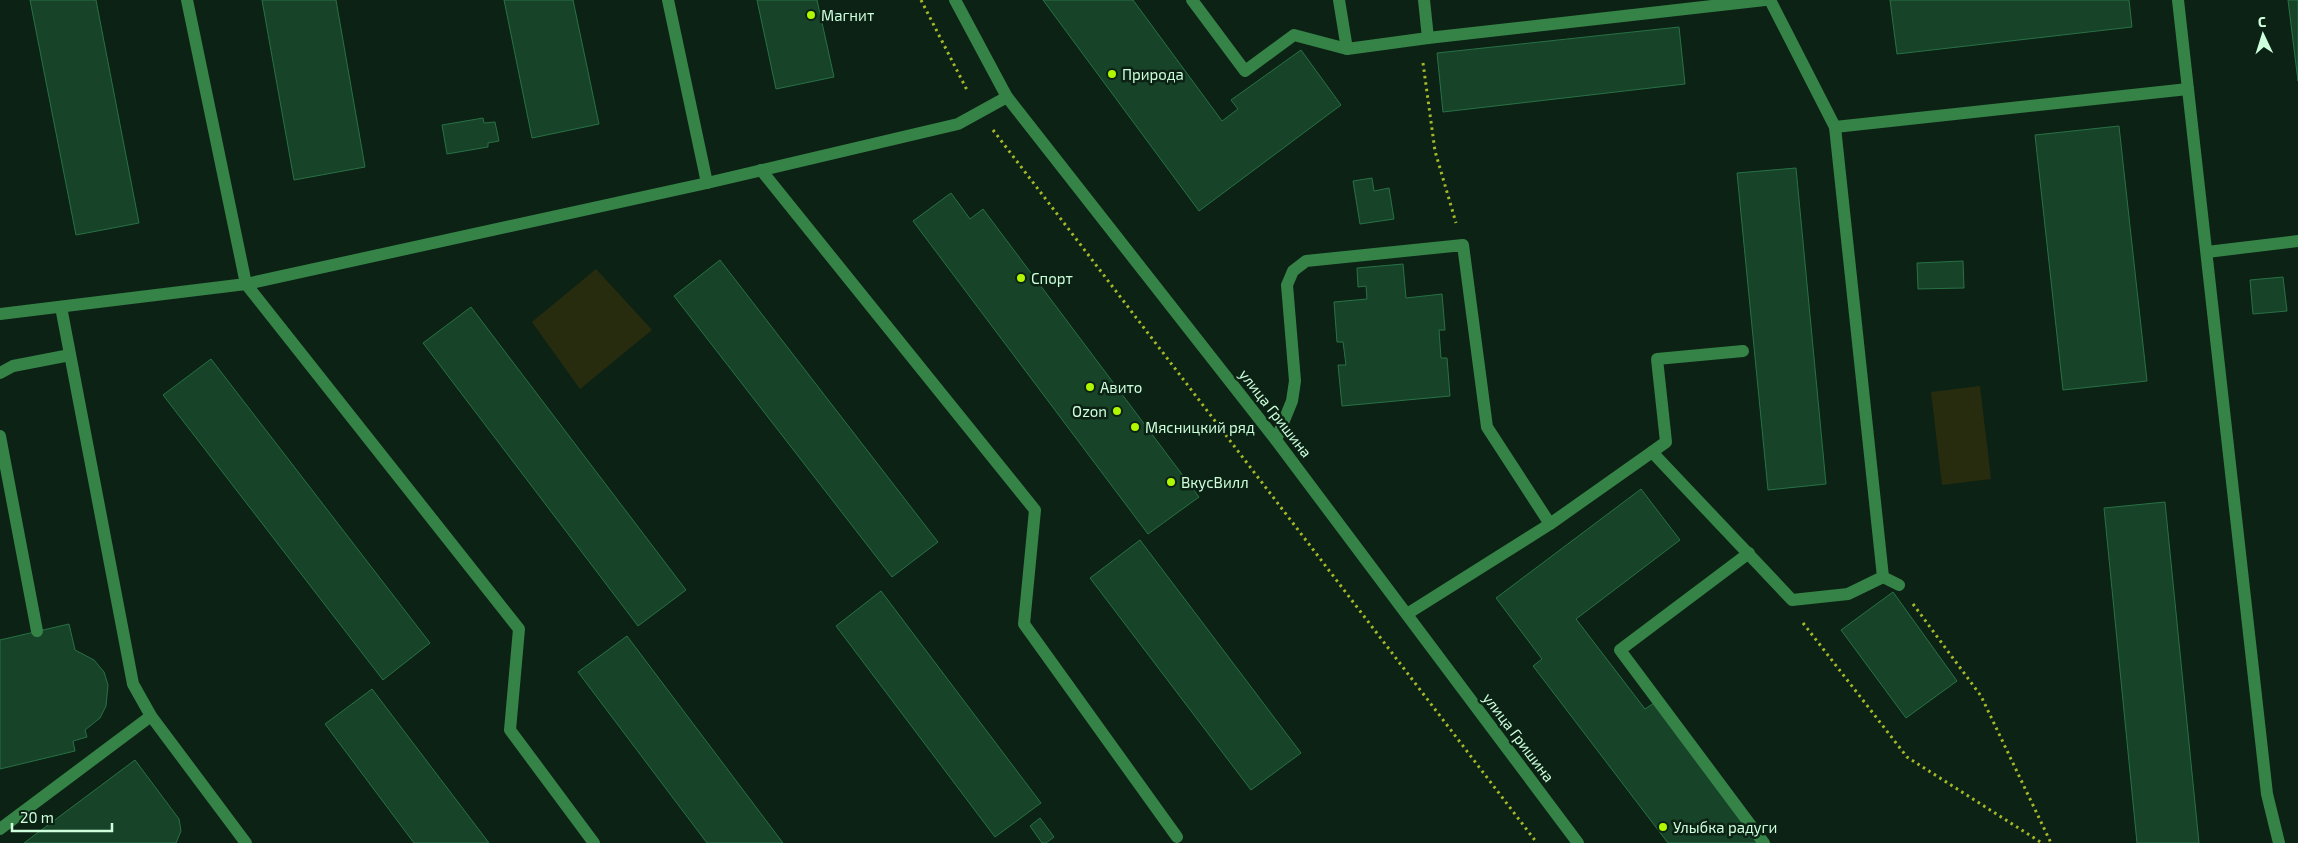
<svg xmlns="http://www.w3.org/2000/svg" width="2298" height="843" font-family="'Exo 2',sans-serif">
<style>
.green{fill:#282c0f}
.building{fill:#174429;stroke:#287145}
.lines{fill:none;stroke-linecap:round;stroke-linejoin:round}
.path{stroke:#a5b828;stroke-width:3;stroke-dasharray:2.5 4;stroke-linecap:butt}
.minor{stroke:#358347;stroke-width:12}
.poi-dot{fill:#b0f800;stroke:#0c2214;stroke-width:2}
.labels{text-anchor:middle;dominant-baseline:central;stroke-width:5;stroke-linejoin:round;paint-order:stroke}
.poi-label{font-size:15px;fill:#cdffdc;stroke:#0c2214;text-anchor:start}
.street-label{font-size:15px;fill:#cdffdc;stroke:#0c2214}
</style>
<rect width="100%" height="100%" fill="#0c2214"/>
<g class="green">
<path d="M 596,269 L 652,330 L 580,389 L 532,322 Z"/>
<path d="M 1980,386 L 1991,479 L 1942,485 L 1931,392 Z"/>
</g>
<g class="building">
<path d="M 30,0 L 96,0 L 139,223 L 76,235 Z"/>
<path d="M 262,0 L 336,0 L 365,167 L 294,180 Z"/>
<path d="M 504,0 L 573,0 L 599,124 L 532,138 Z"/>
<path d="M 757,0 L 817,0 L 834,77 L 776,89 Z"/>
<path d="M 1043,0 L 1133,0 L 1222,121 L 1238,109 L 1231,100 L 1301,50 L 1341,105 L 1199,211 Z"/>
<path d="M 1890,0 L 2129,0 L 2132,27 L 1897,54 Z"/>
<path d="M 2288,0 L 2298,0 L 2298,81 Z"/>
<path d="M 1679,27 L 1685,84 L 1443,112 L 1437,53 Z"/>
<path d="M 483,118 L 484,123 L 495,122 L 499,141 L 488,143 L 488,147 L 447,154 L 442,125 Z"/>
<path d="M 2119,126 L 2147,381 L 2063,390 L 2035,135 Z"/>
<path d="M 1796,168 L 1826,484 L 1768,490 L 1737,173 Z"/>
<path d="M 1372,178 L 1374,191 L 1389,188 L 1394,219 L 1360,224 L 1353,181 Z"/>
<path d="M 951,193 L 970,219 L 983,209 L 1199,497 L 1148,534 L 913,221 Z"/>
<path d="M 720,260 L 938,542 L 892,577 L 674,296 Z"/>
<path d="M 1963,261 L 1964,288 L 1918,289 L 1917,263 Z"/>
<path d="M 1403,264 L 1406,298 L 1442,294 L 1445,330 L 1439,330 L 1441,358 L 1447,358 L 1450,396 L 1342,406 L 1338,365 L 1346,365 L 1343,342 L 1337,342 L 1334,302 L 1367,299 L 1366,286 L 1358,287 L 1357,268 Z"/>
<path d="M 2283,277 L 2287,311 L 2253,314 L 2250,280 Z"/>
<path d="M 471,307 L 686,590 L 638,626 L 423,343 Z"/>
<path d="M 211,359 L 430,643 L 383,680 L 163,395 Z"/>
<path d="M 1641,489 L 1680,540 L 1576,619 L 1645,709 L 1654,703 L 1761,843 L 1668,843 L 1533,666 L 1542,659 L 1496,598 Z"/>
<path d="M 2165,502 L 2199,843 L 2137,843 L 2104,508 Z"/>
<path d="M 1140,540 L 1301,753 L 1251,790 L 1090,578 Z"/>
<path d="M 881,591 L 1041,803 L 995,837 L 836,626 Z"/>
<path d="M 1893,592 L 1957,681 L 1906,718 L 1841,630 Z"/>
<path d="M 69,624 L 75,650 L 94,660 L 104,672 L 108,685 L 106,706 L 100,718 L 85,730 L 87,737 L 73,741 L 75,751 L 0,769 L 0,640 Z"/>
<path d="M 627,636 L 783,843 L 707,843 L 578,672 Z"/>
<path d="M 372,689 L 489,843 L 414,843 L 325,724 Z"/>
<path d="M 135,760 L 179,819 L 181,831 L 176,843 L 24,843 Z"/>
<path d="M 1040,818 L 1054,837 L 1046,843 L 1042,843 L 1030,826 Z"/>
</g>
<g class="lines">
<g class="path">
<path d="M 921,0 L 968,92"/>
<path d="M 1423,63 L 1435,151 L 1456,223"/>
<path d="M 993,130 L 1537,843"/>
<path d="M 1913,604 L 1981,696 L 2051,843"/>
<path d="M 1803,623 L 1907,757 L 2042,843"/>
</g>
<g class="minor">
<path d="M 187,0 L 246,284 L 519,629 L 510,730 L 594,843"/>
<path d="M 668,0 L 707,183"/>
<path d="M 955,0 L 1007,97 L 1276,440 L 1578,843"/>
<path d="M 1192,0 L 1245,71 L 1294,35 L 1347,49 L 1428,38 L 1765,0"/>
<path d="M 1339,0 L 1347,49"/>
<path d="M 1424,0 L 1428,38"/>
<path d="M 1770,0 L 1835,127 L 1883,577 L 1899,585"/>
<path d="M 2178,0 L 2267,794 L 2279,843"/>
<path d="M 1835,127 L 2188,89"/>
<path d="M 761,170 L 1035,510 L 1024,624 L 1177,837"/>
<path d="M 2207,252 L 2298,241"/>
<path d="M 61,307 L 133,684 L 151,716 L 246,843"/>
<path d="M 0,314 L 246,284 L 707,183 L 958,124 L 1007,97"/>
<path d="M 0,373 L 13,366 L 70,355"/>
<path d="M 0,436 L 37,631"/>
<path d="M 1276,440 L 1292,401 L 1295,381 L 1287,285 L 1293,271 L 1306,261 L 1463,245 L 1487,427 L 1550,524"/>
<path d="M 1652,452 L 1666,442 L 1657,359 L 1743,351"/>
<path d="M 1749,553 L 1620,650 L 1764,843"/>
<path d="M 1407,614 L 1550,524 L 1652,452 L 1792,600 L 1848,594 L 1883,577"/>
<path d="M 0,829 L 151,716"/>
</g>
</g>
<g class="poi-dot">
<circle cx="811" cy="15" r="5"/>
<circle cx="1112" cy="74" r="5"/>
<circle cx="1021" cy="278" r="5"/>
<circle cx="1090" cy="387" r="5"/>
<circle cx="1117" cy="411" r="5"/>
<circle cx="1135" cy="427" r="5"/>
<circle cx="1171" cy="482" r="5"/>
<circle cx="1663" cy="827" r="5"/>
</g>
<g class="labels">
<g class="poi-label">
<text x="821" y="15">Магнит</text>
<text x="1122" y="74">Природа</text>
<text x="1031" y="278">Спорт</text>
<text x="1100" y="387">Авито</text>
<text x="1107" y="411" text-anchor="end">Ozon</text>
<text x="1145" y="427">Мясницкий ряд</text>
<text x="1181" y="482">ВкусВилл</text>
<text x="1673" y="827">Улыбка радуги</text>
</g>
<g class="street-label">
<text transform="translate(1276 413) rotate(52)">улица Гришина</text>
<text transform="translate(1519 737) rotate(53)">улица Гришина</text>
</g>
</g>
<g transform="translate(2263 35) rotate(356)" stroke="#0c2214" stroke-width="4" paint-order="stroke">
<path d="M0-4L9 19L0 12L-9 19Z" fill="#cdffdc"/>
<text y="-8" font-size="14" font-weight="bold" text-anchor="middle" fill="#cdffdc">С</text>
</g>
<path d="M12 823v8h100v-8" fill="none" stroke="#cdffdc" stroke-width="2.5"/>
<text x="20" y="823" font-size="15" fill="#cdffdc" stroke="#0c2214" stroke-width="4" paint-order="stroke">20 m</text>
</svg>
